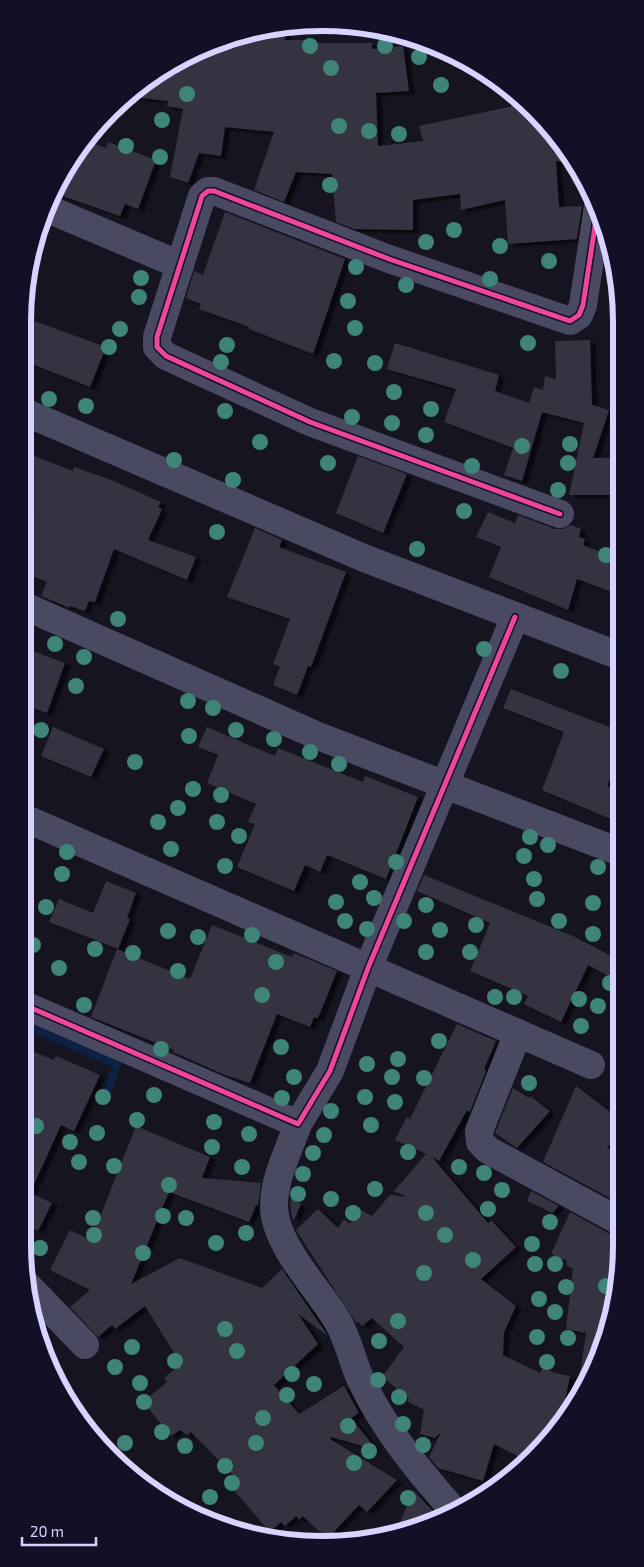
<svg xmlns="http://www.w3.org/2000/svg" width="644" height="1567" font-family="'Exo 2',sans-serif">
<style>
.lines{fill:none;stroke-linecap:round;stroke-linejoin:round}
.stream{stroke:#0d2144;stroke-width:8}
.building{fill:#343243;filter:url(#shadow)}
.minor{stroke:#4a4962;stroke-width:28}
.cycleway-casing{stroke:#130f26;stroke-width:8}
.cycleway{stroke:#ed469a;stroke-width:5}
.tree{fill:#3e8478}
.rim{fill:none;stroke:#d9d4ff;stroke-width:6}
</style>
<defs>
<filter id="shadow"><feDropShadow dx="5.5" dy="3" stdDeviation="1" flood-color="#0009"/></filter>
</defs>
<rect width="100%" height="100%" fill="#161421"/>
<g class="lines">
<path class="stream" d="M 22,1024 L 117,1064 L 108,1090"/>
</g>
<g class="building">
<path d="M 286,28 L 285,40 L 309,40 L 309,43 L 372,43 L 372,49 L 403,46 L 409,91 L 376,93 L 378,146 L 423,141 L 419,126 L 523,104 L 547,125 L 570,162 L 556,161 L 559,207 L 582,206 L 577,239 L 508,244 L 505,200 L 461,210 L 460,194 L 413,200 L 413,230 L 354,229 L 336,222 L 332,174 L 296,172 L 284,202 L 254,190 L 274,132 L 225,127 L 221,156 L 199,153 L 188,183 L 170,177 L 183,109 L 167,106 L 168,101 L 133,97 L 189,54 Z"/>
<path d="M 87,141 L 106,148 L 108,142 L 156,160 L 138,209 L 125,204 L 120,216 L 57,194 Z"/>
<path d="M 225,212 L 345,259 L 313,354 L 249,329 L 249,327 L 199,309 L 201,304 L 186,298 L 194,271 L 203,275 Z"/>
<path d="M 23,317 L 106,347 L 90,387 L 22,360 Z"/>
<path d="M 590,340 L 592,405 L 609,410 L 593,458 L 619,458 L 619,495 L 569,495 L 584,423 L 542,412 L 522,481 L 504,475 L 513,448 L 444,422 L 456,389 L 387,369 L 395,343 L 499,375 L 495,391 L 529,403 L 534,387 L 543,390 L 545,376 L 556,379 L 555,341 Z"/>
<path d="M 22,451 L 73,471 L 74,467 L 111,480 L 161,502 L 158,507 L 162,509 L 148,540 L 196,557 L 187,580 L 114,549 L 95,602 L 89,601 L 85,611 L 70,606 L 70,608 L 41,596 L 47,582 L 22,572 Z"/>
<path d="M 358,456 L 407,474 L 383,533 L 336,513 Z"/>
<path d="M 488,512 L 515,523 L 518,515 L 555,529 L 563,529 L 571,525 L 581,529 L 579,537 L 585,539 L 583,545 L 620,560 L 620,595 L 577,579 L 568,610 L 489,577 L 501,547 L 476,537 Z"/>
<path d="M 255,528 L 282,540 L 279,547 L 346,572 L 311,667 L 308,666 L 297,695 L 273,685 L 280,667 L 273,664 L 290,619 L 227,597 Z"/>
<path d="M 22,647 L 65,663 L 47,713 L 22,704 Z"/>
<path d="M 511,689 L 620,731 L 620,754 L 607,786 L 620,793 L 620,823 L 542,790 L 564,732 L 503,708 Z"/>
<path d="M 53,727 L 104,749 L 91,777 L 41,756 Z"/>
<path d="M 207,727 L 275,756 L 278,748 L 363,782 L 365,776 L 418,797 L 386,879 L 327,855 L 320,872 L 305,865 L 294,891 L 237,867 L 255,824 L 248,822 L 256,804 L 207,783 L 218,755 L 198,747 Z"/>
<path d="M 424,875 L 573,936 L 621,961 L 621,966 L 614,979 L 588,965 L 561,1022 L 524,1004 L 528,996 L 470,971 L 490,923 L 417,891 Z"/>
<path d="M 106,881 L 136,893 L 127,918 L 130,919 L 118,949 L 49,922 L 59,899 L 93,913 Z"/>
<path d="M 212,925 L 292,957 L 294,953 L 337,971 L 318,1018 L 314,1017 L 310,1027 L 277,1014 L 250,1083 L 225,1075 L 173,1052 L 174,1050 L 91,1017 L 117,949 L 190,979 Z"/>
<path d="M 457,1024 L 496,1041 L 484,1069 L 486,1071 L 470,1112 L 467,1110 L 439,1161 L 432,1157 L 488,1223 L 491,1220 L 516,1247 L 481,1279 L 516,1306 L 504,1332 L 503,1355 L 540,1373 L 543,1367 L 555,1373 L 570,1376 L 562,1414 L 564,1415 L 555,1431 L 523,1459 L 494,1444 L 483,1481 L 438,1468 L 429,1457 L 441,1432 L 435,1438 L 420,1434 L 424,1410 L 407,1401 L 409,1398 L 382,1377 L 404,1347 L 372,1318 L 362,1326 L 358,1321 L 356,1323 L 296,1230 L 318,1209 L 338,1228 L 344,1219 L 350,1224 L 359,1209 L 372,1216 L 390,1195 L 407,1197 L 394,1191 L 426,1154 L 395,1140 L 407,1117 L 410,1119 Z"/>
<path d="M 22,1047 L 54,1060 L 56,1056 L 100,1075 L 74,1131 L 61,1125 L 30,1193 L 52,1203 L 38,1231 L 22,1223 Z"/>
<path d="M 576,1086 L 621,1120 L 621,1130 L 607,1148 L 621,1155 L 621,1204 L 543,1162 Z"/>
<path d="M 513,1088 L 529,1098 L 530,1096 L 550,1111 L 517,1148 L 495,1133 Z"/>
<path d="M 136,1126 L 210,1157 L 202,1178 L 261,1183 L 258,1206 L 256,1205 L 249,1222 L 169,1192 L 131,1284 L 180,1258 L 262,1288 L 282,1269 L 328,1336 L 298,1314 L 318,1344 L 274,1385 L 299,1414 L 344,1386 L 359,1413 L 351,1418 L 377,1450 L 331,1437 L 330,1439 L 397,1480 L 367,1512 L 359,1505 L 327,1539 L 303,1516 L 299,1520 L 296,1516 L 285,1526 L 281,1522 L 270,1532 L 232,1488 L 240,1482 L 191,1432 L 187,1435 L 180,1430 L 171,1436 L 143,1402 L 167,1382 L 164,1378 L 181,1364 L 145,1306 L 115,1329 L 112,1325 L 98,1337 L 70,1307 L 90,1290 L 50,1270 L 70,1230 L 91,1240 Z"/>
<path d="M 531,1191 L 559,1206 L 552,1213 L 527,1201 Z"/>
<path d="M 290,1199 L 301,1204 L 294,1220 L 292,1219 Z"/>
<path d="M 570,1212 L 621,1240 L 606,1341 L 581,1388 L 578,1387 L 586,1333 L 566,1329 L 573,1269 L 566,1265 L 567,1261 L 551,1254 Z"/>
<path d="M 414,1491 L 433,1511 L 430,1520 L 395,1533 Z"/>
</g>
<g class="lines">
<g class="minor">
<path d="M 48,209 L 180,265"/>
<path d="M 22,411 L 364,558 L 620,656"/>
<path d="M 560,514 L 310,422 L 166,356 L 157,347 L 157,337 L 202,196 L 208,191 L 214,191 L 389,259 L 570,321 L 579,315 L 583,305 L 598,206"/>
<path d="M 22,605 L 318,736 L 620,852"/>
<path d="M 22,817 L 591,1065"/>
<path d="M 22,1004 L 298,1124 L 330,1071 L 368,968 L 515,617"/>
<path d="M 518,1033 L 479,1131 L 480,1142 L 488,1150 L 621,1222"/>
<path d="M 298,1124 C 289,1150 273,1180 274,1208 C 276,1247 319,1289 338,1322 C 348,1339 352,1360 360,1378 C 383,1428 418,1470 454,1511"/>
<path d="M 29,1287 L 85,1345"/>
</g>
<g class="cycleway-casing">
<g id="cycleway">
<path d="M 560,514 L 310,422 L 166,356 L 157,347 L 157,337 L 202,196 L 208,191 L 214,191 L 389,259 L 570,321 L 579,315 L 583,305 L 598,206"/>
<path d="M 22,1004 L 298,1124 L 330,1071 L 368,968 L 515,617"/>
</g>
</g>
<use href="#cycleway" class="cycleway"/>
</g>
<g class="tree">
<circle cx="310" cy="46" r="8"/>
<circle cx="385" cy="46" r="8"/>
<circle cx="419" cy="57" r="8"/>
<circle cx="331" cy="68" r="8"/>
<circle cx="441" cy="85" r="8"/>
<circle cx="187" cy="94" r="8"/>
<circle cx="162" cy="120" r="8"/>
<circle cx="339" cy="126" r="8"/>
<circle cx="369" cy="131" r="8"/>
<circle cx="399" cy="134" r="8"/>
<circle cx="126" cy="146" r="8"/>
<circle cx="160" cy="157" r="8"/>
<circle cx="330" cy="185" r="8"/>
<circle cx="454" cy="230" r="8"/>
<circle cx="426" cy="242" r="8"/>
<circle cx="500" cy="246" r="8"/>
<circle cx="549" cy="261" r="8"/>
<circle cx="356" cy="267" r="8"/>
<circle cx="141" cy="278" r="8"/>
<circle cx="490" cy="279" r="8"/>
<circle cx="406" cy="285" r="8"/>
<circle cx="139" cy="297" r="8"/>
<circle cx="348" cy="301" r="8"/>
<circle cx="355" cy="328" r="8"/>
<circle cx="120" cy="329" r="8"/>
<circle cx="528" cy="343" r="8"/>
<circle cx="227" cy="345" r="8"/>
<circle cx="109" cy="347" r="8"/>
<circle cx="334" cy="361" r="8"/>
<circle cx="221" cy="362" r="8"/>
<circle cx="375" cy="363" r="8"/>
<circle cx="394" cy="392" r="8"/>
<circle cx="49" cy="399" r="8"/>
<circle cx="86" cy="406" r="8"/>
<circle cx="431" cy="409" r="8"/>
<circle cx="225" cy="411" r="8"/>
<circle cx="352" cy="417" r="8"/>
<circle cx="392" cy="423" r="8"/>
<circle cx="426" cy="435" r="8"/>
<circle cx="260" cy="442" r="8"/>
<circle cx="570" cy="444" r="8"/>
<circle cx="522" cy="446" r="8"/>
<circle cx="174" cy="460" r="8"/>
<circle cx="328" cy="463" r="8"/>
<circle cx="568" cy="463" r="8"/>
<circle cx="472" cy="466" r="8"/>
<circle cx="233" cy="480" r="8"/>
<circle cx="558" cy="490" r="8"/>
<circle cx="464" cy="511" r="8"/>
<circle cx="217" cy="532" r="8"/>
<circle cx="417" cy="549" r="8"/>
<circle cx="606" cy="555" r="8"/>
<circle cx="118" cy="619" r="8"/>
<circle cx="55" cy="644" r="8"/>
<circle cx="484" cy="649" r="8"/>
<circle cx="84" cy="657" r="8"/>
<circle cx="561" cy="671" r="8"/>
<circle cx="76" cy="686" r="8"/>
<circle cx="188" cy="701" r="8"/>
<circle cx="213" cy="708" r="8"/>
<circle cx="41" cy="730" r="8"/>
<circle cx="236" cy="730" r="8"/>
<circle cx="189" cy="736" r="8"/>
<circle cx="274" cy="739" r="8"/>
<circle cx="310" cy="752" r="8"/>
<circle cx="135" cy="762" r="8"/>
<circle cx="339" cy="764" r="8"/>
<circle cx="193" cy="789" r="8"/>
<circle cx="221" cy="795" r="8"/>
<circle cx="178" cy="808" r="8"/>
<circle cx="158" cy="822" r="8"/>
<circle cx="217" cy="822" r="8"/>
<circle cx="239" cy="836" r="8"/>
<circle cx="530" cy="837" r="8"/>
<circle cx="548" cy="845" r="8"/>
<circle cx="171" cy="849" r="8"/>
<circle cx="67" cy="852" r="8"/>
<circle cx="524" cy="856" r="8"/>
<circle cx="396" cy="862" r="8"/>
<circle cx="225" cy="866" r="8"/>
<circle cx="598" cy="867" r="8"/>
<circle cx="62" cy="874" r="8"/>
<circle cx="534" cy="879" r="8"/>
<circle cx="360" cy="882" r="8"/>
<circle cx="374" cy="898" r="8"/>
<circle cx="537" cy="899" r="8"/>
<circle cx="336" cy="902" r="8"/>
<circle cx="593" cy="903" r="8"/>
<circle cx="426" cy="905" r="8"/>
<circle cx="46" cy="907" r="8"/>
<circle cx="345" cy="921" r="8"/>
<circle cx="404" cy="921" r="8"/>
<circle cx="559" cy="921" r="8"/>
<circle cx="476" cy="925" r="8"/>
<circle cx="367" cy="929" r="8"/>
<circle cx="440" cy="930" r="8"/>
<circle cx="168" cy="931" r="8"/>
<circle cx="593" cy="934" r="8"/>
<circle cx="252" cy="935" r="8"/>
<circle cx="198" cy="937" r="8"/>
<circle cx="33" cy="945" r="8"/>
<circle cx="95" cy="949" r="8"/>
<circle cx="426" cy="952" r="8"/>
<circle cx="470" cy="952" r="8"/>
<circle cx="133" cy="953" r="8"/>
<circle cx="276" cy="962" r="8"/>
<circle cx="59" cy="968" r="8"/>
<circle cx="178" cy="971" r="8"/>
<circle cx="610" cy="983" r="8"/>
<circle cx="262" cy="995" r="8"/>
<circle cx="495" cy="997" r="8"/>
<circle cx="514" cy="997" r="8"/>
<circle cx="579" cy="999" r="8"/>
<circle cx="84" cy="1005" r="8"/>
<circle cx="598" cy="1006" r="8"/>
<circle cx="581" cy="1026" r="8"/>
<circle cx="439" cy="1041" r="8"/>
<circle cx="281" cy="1047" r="8"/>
<circle cx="161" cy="1049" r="8"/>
<circle cx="398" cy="1059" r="8"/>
<circle cx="367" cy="1064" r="8"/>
<circle cx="294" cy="1077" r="8"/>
<circle cx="392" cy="1077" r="8"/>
<circle cx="424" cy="1078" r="8"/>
<circle cx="529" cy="1083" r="8"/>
<circle cx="154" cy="1095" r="8"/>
<circle cx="103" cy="1097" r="8"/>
<circle cx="365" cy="1097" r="8"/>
<circle cx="282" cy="1098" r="8"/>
<circle cx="395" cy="1102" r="8"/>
<circle cx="331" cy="1111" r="8"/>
<circle cx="137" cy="1120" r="8"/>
<circle cx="214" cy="1122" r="8"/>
<circle cx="371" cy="1125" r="8"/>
<circle cx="36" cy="1126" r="8"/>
<circle cx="97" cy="1133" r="8"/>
<circle cx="249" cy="1134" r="8"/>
<circle cx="324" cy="1135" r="8"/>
<circle cx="70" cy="1142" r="8"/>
<circle cx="212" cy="1147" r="8"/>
<circle cx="408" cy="1152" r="8"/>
<circle cx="313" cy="1153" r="8"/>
<circle cx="79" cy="1162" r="8"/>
<circle cx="114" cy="1166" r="8"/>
<circle cx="242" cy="1167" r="8"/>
<circle cx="459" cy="1167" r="8"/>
<circle cx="484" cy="1173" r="8"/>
<circle cx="303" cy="1174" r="8"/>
<circle cx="169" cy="1185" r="8"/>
<circle cx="375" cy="1189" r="8"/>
<circle cx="502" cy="1190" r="8"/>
<circle cx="298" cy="1194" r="8"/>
<circle cx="331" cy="1199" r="8"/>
<circle cx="488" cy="1209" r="8"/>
<circle cx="353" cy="1213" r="8"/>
<circle cx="426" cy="1213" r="8"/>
<circle cx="163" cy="1216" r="8"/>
<circle cx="93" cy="1218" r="8"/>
<circle cx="186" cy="1218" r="8"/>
<circle cx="550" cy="1222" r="8"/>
<circle cx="246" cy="1233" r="8"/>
<circle cx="94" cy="1235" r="8"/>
<circle cx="445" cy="1235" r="8"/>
<circle cx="216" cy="1243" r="8"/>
<circle cx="532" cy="1244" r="8"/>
<circle cx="40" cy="1248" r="8"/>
<circle cx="143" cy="1253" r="8"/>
<circle cx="473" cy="1260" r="8"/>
<circle cx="535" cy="1264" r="8"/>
<circle cx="555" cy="1264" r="8"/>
<circle cx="424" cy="1273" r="8"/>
<circle cx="606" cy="1286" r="8"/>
<circle cx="566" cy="1287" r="8"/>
<circle cx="539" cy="1299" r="8"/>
<circle cx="555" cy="1312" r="8"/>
<circle cx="398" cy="1321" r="8"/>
<circle cx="225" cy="1329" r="8"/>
<circle cx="537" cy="1337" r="8"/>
<circle cx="568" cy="1338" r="8"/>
<circle cx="379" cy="1341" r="8"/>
<circle cx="132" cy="1347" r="8"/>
<circle cx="237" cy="1351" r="8"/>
<circle cx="175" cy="1361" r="8"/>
<circle cx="547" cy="1362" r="8"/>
<circle cx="115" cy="1367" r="8"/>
<circle cx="292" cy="1374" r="8"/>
<circle cx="378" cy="1380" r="8"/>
<circle cx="140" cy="1383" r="8"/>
<circle cx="314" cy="1384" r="8"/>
<circle cx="287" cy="1395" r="8"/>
<circle cx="399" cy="1397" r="8"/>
<circle cx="144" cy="1402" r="8"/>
<circle cx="263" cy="1418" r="8"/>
<circle cx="403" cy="1424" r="8"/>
<circle cx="348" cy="1426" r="8"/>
<circle cx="162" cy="1432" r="8"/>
<circle cx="125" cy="1443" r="8"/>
<circle cx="256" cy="1443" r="8"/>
<circle cx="423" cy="1445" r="8"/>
<circle cx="185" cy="1446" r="8"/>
<circle cx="369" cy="1451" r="8"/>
<circle cx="354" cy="1463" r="8"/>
<circle cx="225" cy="1466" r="8"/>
<circle cx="232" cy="1483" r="8"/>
<circle cx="210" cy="1497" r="8"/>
<circle cx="408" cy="1498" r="8"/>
</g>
<path d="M0 0H644V1567H0ZM322 31H322A291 291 0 0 1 613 322V1245A291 291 0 0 1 322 1536H322A291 291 0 0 1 31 1245V322A291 291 0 0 1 322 31Z" fill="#130f26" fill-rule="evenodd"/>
<path class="rim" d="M322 31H322A291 291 0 0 1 613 322V1245A291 291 0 0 1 322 1536H322A291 291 0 0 1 31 1245V322A291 291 0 0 1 322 31Z"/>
<path d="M22 1537v8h74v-8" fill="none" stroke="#d9d4ff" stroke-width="2.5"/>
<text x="30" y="1537" font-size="15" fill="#d9d4ff" stroke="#130f26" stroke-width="4" paint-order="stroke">20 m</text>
</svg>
